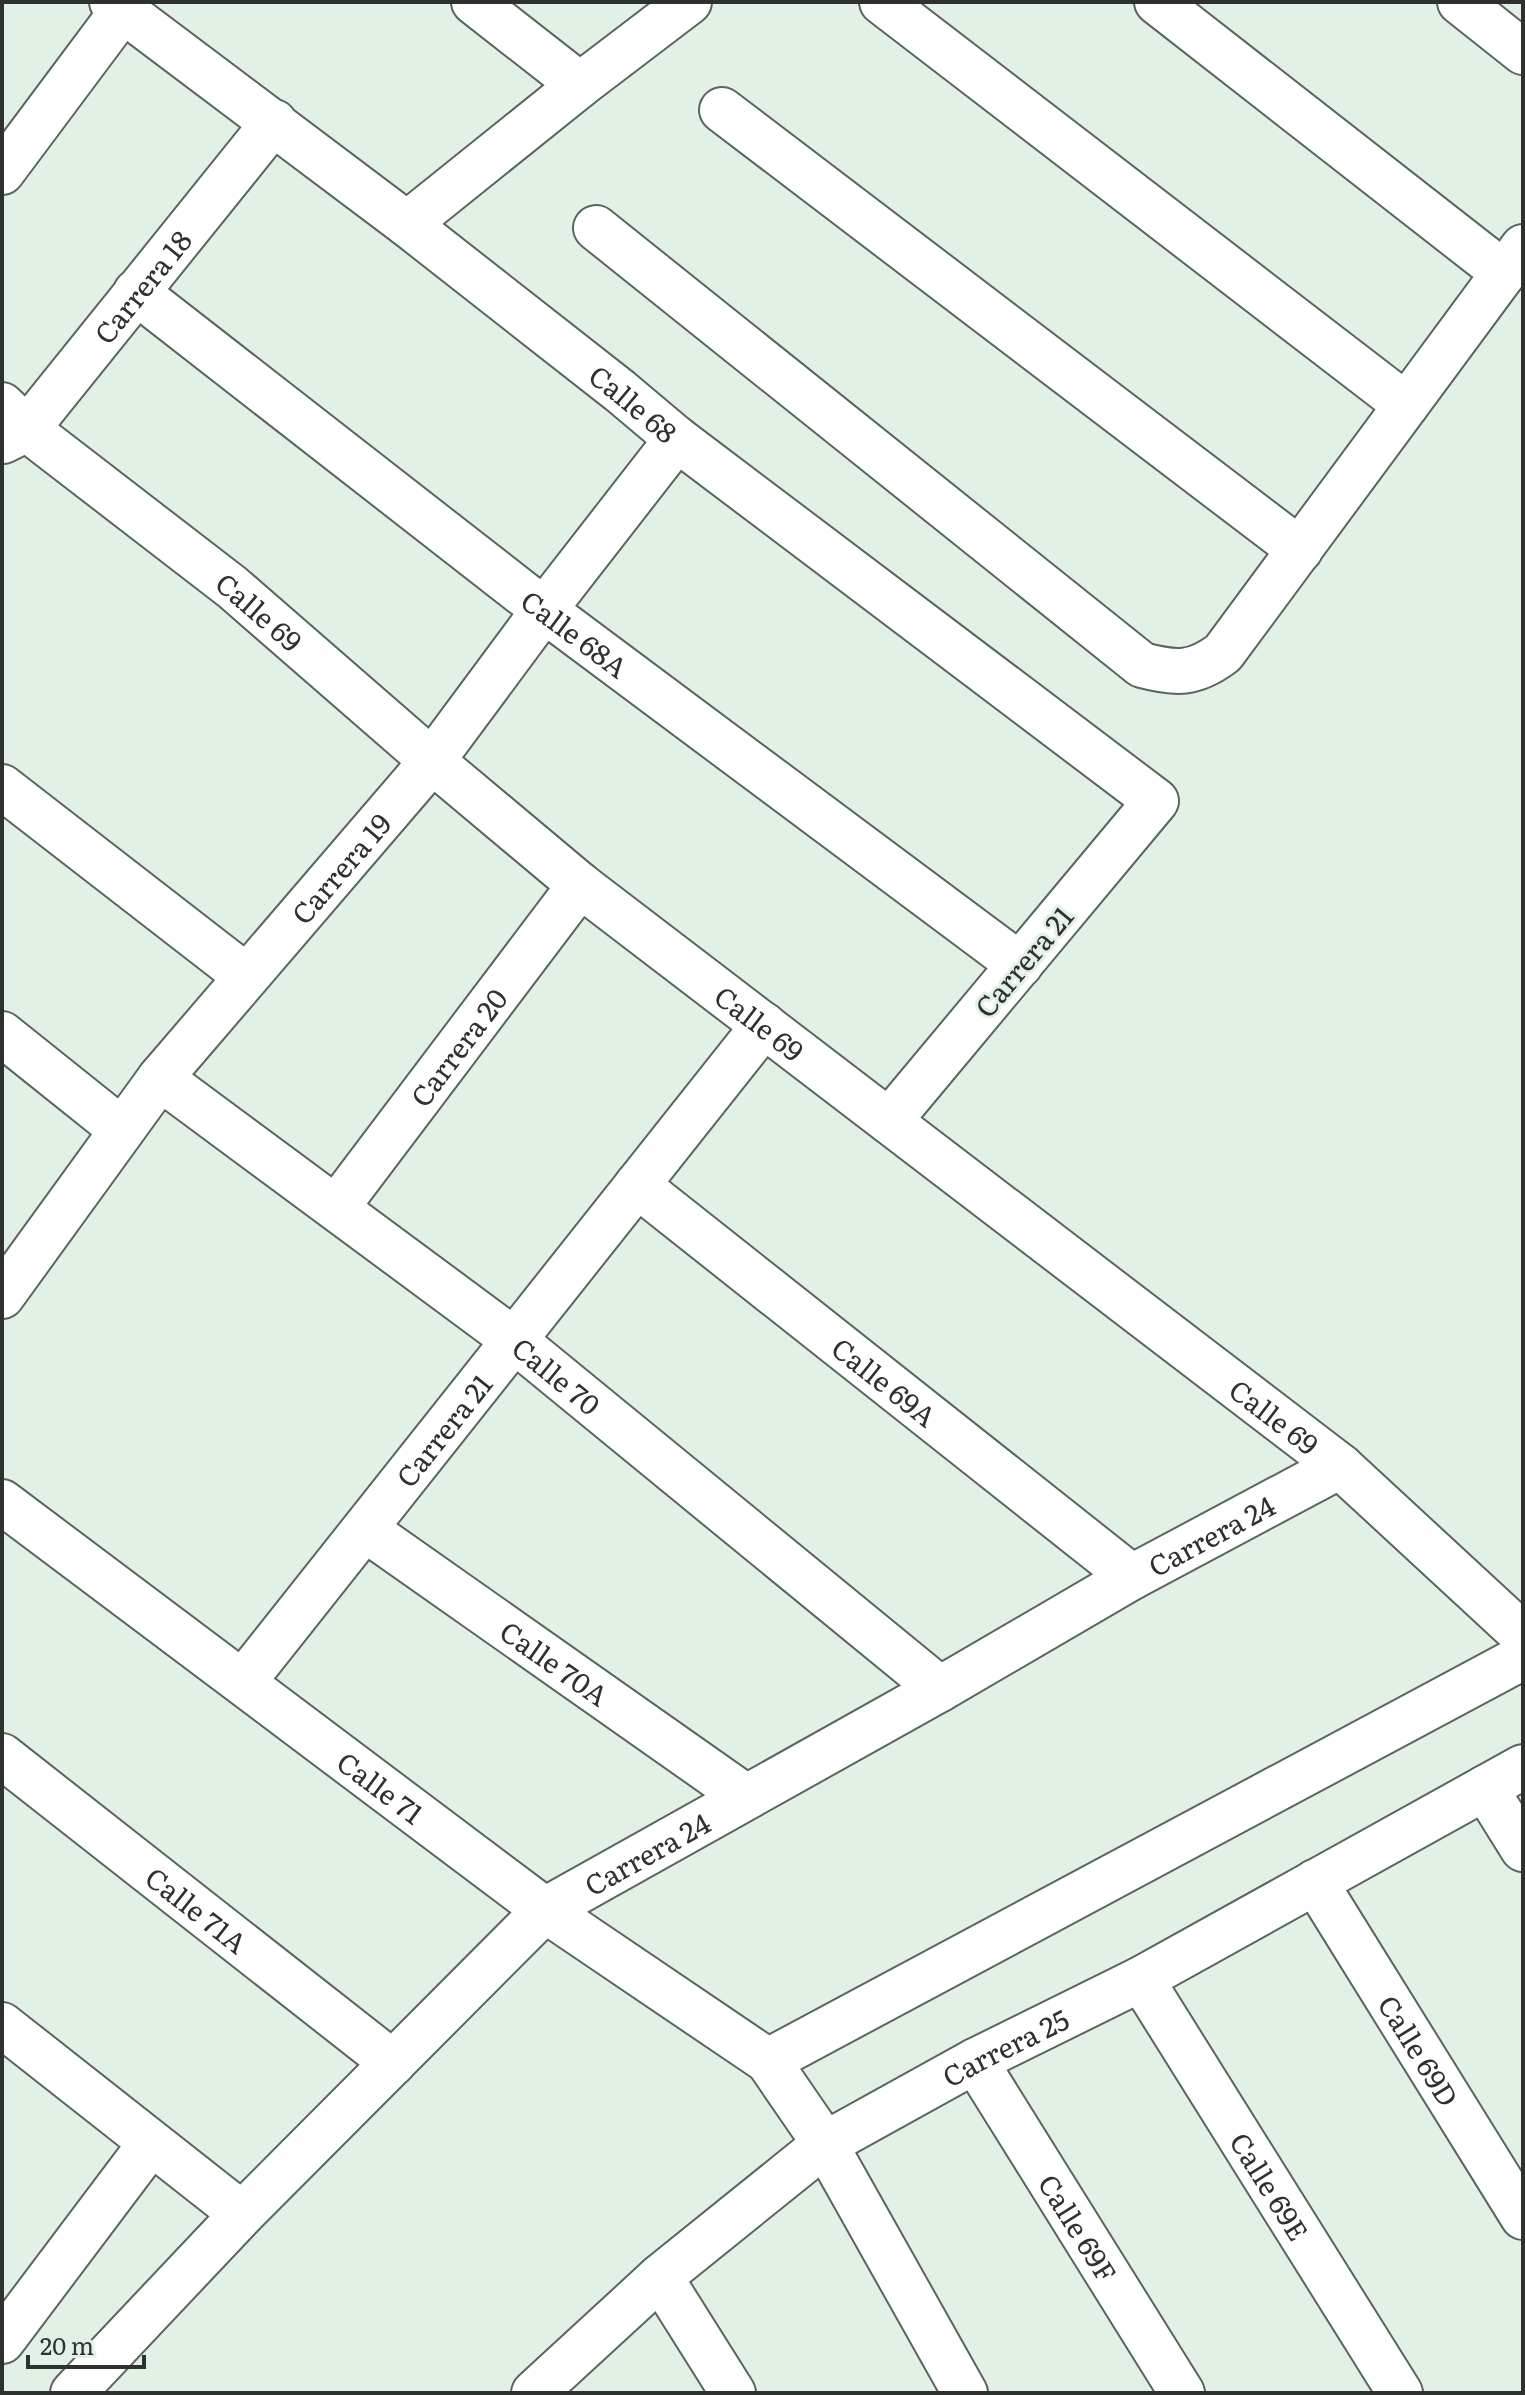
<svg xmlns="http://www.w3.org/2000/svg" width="1525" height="2395" font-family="Literata,serif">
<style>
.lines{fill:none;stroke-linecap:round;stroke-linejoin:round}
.minor-casing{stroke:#59665d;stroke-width:48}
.minor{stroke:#fff;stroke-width:44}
.labels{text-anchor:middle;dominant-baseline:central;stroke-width:6;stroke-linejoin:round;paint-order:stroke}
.street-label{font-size:28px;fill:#2d322e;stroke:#e2f0e6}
</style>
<rect width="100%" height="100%" fill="#e2f0e6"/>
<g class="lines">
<g class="minor-casing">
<g id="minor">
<path id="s1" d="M 112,2 L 407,224 L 620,391 L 677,439 L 1156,801 L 889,1121"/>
<path d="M 474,2 L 580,85"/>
<path d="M 882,2 L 1406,405"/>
<path d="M 1157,2 L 1504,273"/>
<path d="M 1460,2 L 1523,52"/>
<path d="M 722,110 L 1300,550"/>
<path d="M 2,172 L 123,10"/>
<path d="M 407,224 L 580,85 L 689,2"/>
<path d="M 596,228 L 1142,665 C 1176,674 1194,675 1223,653 L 1523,247"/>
<path id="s2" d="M 136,292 L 544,610 L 1020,965"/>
<path id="s3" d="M 2,405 L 27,429 L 232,587 L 432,761 L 580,885 L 1340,1466 L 1523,1635"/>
<path id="s4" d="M 3,441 L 27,429 L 274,122"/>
<path d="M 2,787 L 246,976"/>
<path d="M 2,1034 L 122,1130"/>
<path id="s5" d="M 160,1078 L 514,1340 L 940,1689"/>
<path id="s6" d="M 637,1185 L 1132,1577"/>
<path id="s7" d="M 336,1208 L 580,885"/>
<path id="s8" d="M 2,1296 L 160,1078 L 432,761 L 544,610 L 677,439"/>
<path id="s9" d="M 2,1502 L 545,1910 L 768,2061 L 825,2144 L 965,2393"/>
<path id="s10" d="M 365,1529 L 746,1797"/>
<path id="s11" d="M 243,1682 L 764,1025"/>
<path id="s12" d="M 2,1756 L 393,2063"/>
<path d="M 1485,1788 L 1523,1849"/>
<path id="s13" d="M 1315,1882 L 1523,2217"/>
<path id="s14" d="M 1141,1979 L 1400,2393"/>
<path d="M 2,2025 L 242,2214"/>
<path d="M 768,2061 L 1523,1657"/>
<path id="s15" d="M 975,2061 L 1182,2393"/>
<path d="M 660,2277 L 733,2393"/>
<path d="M 2,2341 L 151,2143"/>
<path id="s16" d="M 73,2393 L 242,2214 L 545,1910 L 940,1689 L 1132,1577 L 1340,1466"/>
<path id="s17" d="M 534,2393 L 660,2277 L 825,2144 L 975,2061 L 1141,1979 L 1523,1767"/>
</g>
</g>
<use href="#minor" class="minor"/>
</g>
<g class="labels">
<g class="street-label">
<text stroke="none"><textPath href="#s4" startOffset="210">Carrera 18</textPath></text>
<text stroke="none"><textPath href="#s1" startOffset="658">Calle 68</textPath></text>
<text stroke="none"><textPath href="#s3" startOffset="330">Calle 69</textPath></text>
<text stroke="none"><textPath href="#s2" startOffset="556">Calle 68A</textPath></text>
<text stroke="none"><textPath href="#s8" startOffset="546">Carrera 19</textPath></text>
<text transform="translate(1023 961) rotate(-50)">Carrera 21</text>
<text stroke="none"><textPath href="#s3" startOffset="978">Calle 69</textPath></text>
<text stroke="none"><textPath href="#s7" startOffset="202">Carrera 20</textPath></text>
<text stroke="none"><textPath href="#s5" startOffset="496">Calle 70</textPath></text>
<text stroke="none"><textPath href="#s6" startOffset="316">Calle 69A</textPath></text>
<text stroke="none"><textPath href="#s3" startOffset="1626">Calle 69</textPath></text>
<text stroke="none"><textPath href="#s11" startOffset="322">Carrera 21</textPath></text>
<text stroke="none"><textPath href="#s16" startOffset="1440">Carrera 24</textPath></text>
<text stroke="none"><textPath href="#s10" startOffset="232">Calle 70A</textPath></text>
<text stroke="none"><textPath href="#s9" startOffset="474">Calle 71</textPath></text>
<text stroke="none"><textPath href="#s16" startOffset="792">Carrera 24</textPath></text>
<text stroke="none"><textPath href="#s12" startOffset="248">Calle 71A</textPath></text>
<text stroke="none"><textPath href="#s17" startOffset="588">Carrera 25</textPath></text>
<text stroke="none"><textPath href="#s13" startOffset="198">Calle 69D</textPath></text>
<text stroke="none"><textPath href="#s14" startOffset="244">Calle 69E</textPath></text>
<text stroke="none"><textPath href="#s15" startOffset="196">Calle 69F</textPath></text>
</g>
</g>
<rect width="1525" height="2395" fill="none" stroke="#2d322e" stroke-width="8"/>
<path d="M28 2355v12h116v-12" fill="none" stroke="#2d322e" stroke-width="4"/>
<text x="40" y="2355" font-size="24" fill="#2d322e" stroke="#e2f0e6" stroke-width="6" paint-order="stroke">20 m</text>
</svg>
